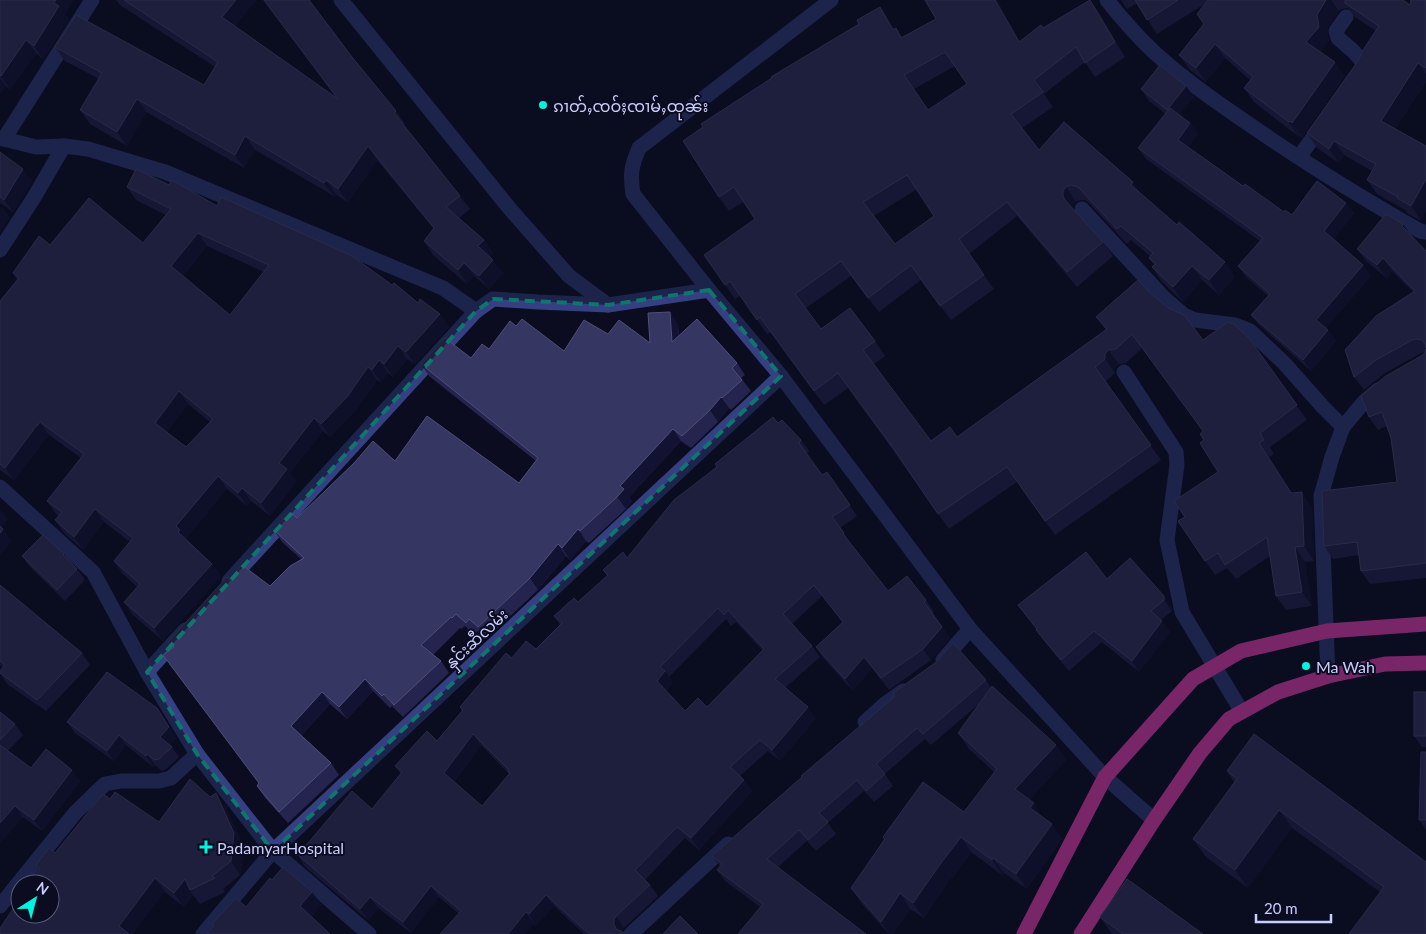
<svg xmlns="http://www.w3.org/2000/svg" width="1426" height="934" font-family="Lato,'Noto Sans Myanmar',sans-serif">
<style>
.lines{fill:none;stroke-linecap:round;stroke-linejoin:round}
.minor{stroke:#344081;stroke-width:15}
.highway{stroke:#ff45c1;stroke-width:15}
.wall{fill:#24244e;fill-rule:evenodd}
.shaded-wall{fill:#121333}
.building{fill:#353661;stroke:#4d4e7a;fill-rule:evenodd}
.marked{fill:none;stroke:#0f766e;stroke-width:4;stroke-dasharray:10 6;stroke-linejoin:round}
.poi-dot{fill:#00f5e0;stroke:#0b0c1f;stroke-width:2}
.labels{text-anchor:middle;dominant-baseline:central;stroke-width:4;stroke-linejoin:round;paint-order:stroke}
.poi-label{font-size:16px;fill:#caceff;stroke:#0b0c1f;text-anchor:start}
.street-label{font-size:16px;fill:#caceff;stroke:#0b0c1f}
</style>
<rect width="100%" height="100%" fill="#0b0c1f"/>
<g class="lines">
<g class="minor">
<path d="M 341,0 L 510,209 L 569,276 L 608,305 L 709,290"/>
<path d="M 831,0 L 639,148 C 631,167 630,174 633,194 L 709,290 L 781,376 L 970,629 L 1105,777 L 1154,820"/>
<path d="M 1107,0 C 1122,19 1138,37 1155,53 C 1188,83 1225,108 1262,133 C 1313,168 1366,200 1420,231 L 1426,232"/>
<path d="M 1346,17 L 1336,31 L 1338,38 L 1353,51 L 1364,63 L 1361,70 L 1358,75"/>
<path d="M 0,138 L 36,147 L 64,146 L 88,149 L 165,172 L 443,288 L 476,311 L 493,299 L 538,302 L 608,305"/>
<path d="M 4,139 L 92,0"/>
<path d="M 1299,157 L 1323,124"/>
<path d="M 1082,209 L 1165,299 L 1184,315 L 1195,320 L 1235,325 L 1250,331 L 1284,363 L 1323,407 L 1343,427 L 1332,457 L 1321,496 L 1328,676"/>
<path d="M 0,250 L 33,199 L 64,146"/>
<path d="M 1124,372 L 1176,452 L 1177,465 L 1167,540 L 1182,612 L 1242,712"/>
<path d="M 1343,427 L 1363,403 L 1378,390"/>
<path d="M 0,487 L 93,572 L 147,672 L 197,754 L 273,851 L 369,934"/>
<path d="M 229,581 L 476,311"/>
<path d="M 943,660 L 970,629"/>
<path d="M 147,672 L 185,630"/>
<path d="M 865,722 L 885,704 L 903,691"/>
<path d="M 0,906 L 75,813 L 105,784 L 121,781 L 159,781 L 171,778 L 197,754"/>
<path d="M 203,934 L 273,851 L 781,376"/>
<path d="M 631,934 L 728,844"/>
</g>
<g class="highway">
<path d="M 1024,934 L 1105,777 L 1193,679 L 1241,651 L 1327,631 L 1426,624"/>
<path d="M 1081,934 L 1154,820 L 1200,753 L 1229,719 L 1278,692 L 1328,676 L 1385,664 L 1426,663"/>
</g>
</g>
<g class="wall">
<path d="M 0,0 L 65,14 L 69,20 L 43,59 L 36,53 L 10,90 L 6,86 L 0,94 Z"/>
<path d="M 116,0 L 256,0 L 235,26 L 337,98 L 263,0 L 309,0 L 352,57 L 396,111 L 405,124 L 404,125 L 460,196 L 470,209 L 459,218 L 484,240 L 493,253 L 490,257 L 503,273 L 489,289 L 474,276 L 467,284 L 433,255 L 424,241 L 434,229 L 377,160 L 348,203 L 336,194 L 334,196 L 255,150 L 244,168 L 146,112 L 127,146 L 90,124 L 80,110 L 99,79 L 65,61 L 55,47 L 204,85 L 215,67 L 120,5 Z"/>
<path d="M 925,0 L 997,0 L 1020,41 L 1043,28 L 1100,14 L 1125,57 L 1095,77 L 1085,62 L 1044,94 L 1053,107 L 1022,128 L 1039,150 L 1141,194 L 1235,277 L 1219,295 L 1202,280 L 1183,302 L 1162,282 L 1152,267 L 1154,265 L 1149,258 L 1150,256 L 1131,240 L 1127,244 L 1089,203 L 1085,200 L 1080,200 L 1076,202 L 1073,206 L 1073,209 L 1103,242 L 1113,256 L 1077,287 L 1017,216 L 969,254 L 994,289 L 951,320 L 921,280 L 879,312 L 851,276 L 806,308 L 821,329 L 875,341 L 885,356 L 874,364 L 931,441 L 957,437 L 1106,330 L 1096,317 L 1149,292 L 1203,340 L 1248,337 L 1307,420 L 1270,447 L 1274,454 L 1269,457 L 1292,493 L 1312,507 L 1314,561 L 1305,562 L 1312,606 L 1286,610 L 1276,596 L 1270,556 L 1236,579 L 1227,568 L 1215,575 L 1178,521 L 1185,517 L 1218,472 L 1204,440 L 1203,431 L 1142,348 L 1126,363 L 1119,364 L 1115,368 L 1115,373 L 1105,382 L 1161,460 L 1055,535 L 1017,482 L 949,529 L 898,457 L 848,388 L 824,405 L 771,332 L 767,334 L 740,296 L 735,299 L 704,255 L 755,219 L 743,202 L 729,211 L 719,197 L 859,24 L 880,7 L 895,29 L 896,28 L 902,37 L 936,19 ZM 955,66 L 967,84 L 928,110 L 914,89 ZM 917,189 L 934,216 L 895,244 L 874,216 Z"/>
<path d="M 1121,0 L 1403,0 L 1410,5 L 1426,0 L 1426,82 L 1395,129 L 1421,221 L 1407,213 L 1405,210 L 1377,194 L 1367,180 L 1372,171 L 1344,155 L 1339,163 L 1317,148 L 1307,133 L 1358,61 L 1376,31 L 1355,17 L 1349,9 L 1346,8 L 1342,9 L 1339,11 L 1327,29 L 1329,41 L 1320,52 L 1345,76 L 1302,137 L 1300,136 L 1299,137 L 1254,102 L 1244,88 L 1250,80 L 1225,58 L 1206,82 L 1190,70 L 1179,55 L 1204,24 L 1206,3 L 1157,34 L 1137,3 L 1127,9 Z"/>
<path d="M 1186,86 L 1194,97 L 1179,115 L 1190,123 L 1198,134 L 1188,147 L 1243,186 L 1284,212 L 1292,215 L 1346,203 L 1354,213 L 1334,239 L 1363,265 L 1371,276 L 1326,328 L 1336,341 L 1311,371 L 1259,325 L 1251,315 L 1268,296 L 1246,277 L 1238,266 L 1260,241 L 1146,159 L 1138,148 L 1166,114 L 1149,101 L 1141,89 Z"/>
<path d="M 0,152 L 32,181 L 13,212 L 0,203 Z"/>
<path d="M 169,185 L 392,285 L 418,303 L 440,314 L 449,327 L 415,364 L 407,359 L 393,377 L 388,373 L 381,382 L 377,380 L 356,410 L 330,437 L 323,431 L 290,473 L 296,482 L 270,516 L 251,501 L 247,506 L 227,489 L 186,538 L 188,541 L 212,564 L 221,576 L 163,641 L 133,615 L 124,602 L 137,587 L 123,574 L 114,561 L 130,542 L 104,522 L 83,550 L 64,533 L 55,520 L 59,516 L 56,514 L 47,501 L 81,458 L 49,435 L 46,439 L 46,438 L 14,480 L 0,470 L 0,301 L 17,280 L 13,273 L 50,245 L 143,243 L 166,215 L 136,200 L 127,187 ZM 207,246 L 264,272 L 230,315 L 183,276 ZM 188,404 L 210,422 L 186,447 L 167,432 Z"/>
<path d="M 1411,236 L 1426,251 L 1426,578 L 1370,584 L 1361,571 L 1359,555 L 1333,559 L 1324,546 L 1397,482 L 1391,438 L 1387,426 L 1378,430 L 1369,417 L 1425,352 L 1421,353 L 1385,373 L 1364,390 L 1354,377 L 1413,292 L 1392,271 L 1387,278 L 1367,262 L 1357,249 Z"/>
<path d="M 678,324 L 679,335 L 737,363 L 745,375 L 741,378 L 751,391 L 731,410 L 729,408 L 718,422 L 691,448 L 681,441 L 629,497 L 632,501 L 626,509 L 589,543 L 586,541 L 570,560 L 566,556 L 538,590 L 486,639 L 478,631 L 474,635 L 465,626 L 461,629 L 460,628 L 433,655 L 441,661 L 449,673 L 403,717 L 392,706 L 390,708 L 373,691 L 347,719 L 330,704 L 301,736 L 331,763 L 339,775 L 288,823 L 265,798 L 257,786 L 259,784 L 163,655 L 173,648 L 168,642 L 230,580 L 270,586 L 301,559 L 282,542 L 274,530 L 395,461 L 519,483 L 536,461 L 429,376 L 421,364 L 471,358 L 489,349 L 516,326 L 564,351 L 608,334 L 650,343 Z"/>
<path d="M 778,423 L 801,440 L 809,451 L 807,454 L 822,475 L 827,472 L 857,516 L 840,528 L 851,544 L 888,591 L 926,600 L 934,612 L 932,613 L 950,638 L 931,660 L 889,690 L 872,668 L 853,691 L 824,659 L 816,647 L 843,623 L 822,596 L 792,624 L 812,646 L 820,657 L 785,688 L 816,718 L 780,761 L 768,751 L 740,776 L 744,780 L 752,791 L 699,850 L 685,838 L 645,880 L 650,885 L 658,896 L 624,928 L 622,931 L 625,934 L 584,934 L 554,906 L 536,926 L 534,924 L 459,914 L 439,897 L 411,933 L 378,908 L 368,920 L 305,867 L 298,855 L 372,809 L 401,774 L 395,766 L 437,741 L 462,711 L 460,707 L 512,658 L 536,649 L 560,625 L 554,616 L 578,602 L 607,576 L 603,570 L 627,558 L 717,467 L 715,464 ZM 726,619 L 731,626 L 736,622 L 763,651 L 707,707 L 685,711 L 666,691 L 673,683 L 669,677 ZM 481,745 L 509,774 L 482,806 L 454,782 Z"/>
<path d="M 64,554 L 68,560 L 77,569 L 85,580 L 65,601 L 30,567 L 22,556 Z"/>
<path d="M 1107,579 L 1164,596 L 1171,607 L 1172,611 L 1161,620 L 1170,632 L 1139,672 L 1102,642 L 1069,671 L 1044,641 L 1036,630 L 1037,629 L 1018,605 Z"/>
<path d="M 0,585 L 82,653 L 90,665 L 46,711 L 7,684 L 0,673 L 0,671 L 3,668 L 0,665 Z"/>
<path d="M 986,680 L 991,688 L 1056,745 L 1066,760 L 1029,800 L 1062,839 L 1027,889 L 1004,873 L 1002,875 L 971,852 L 952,879 L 951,878 L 924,918 L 910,909 L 893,934 L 889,934 L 862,904 L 851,888 L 884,839 L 883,837 L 964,812 L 994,772 L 969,749 L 958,733 L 980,703 L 931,745 L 925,739 L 885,774 L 893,786 L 874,802 L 864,791 L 828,823 L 836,834 L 816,851 L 807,841 L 778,867 L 866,934 L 760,907 L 725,881 L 717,870 L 720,866 L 712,856 Z"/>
<path d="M 1426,692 L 1426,747 L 1422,747 L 1414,736 Z"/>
<path d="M 157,708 L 176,738 L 170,745 L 179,757 L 166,769 L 162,771 L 155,765 L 153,767 L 126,745 L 114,761 L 75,733 L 67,722 Z"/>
<path d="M 0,712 L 15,724 L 23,735 L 8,751 L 31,768 L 80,781 L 42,831 L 23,817 L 0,843 Z"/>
<path d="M 1426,752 L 1426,830 L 1419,820 Z"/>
<path d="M 1227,771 L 1426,862 L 1380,892 L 1292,828 L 1248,888 L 1206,857 L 1193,839 L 1234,782 Z"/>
<path d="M 210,797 L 225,806 L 244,847 L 240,875 L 223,889 L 225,892 L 200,904 L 193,895 L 184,907 L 165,892 L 39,870 L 36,865 L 55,853 L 110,799 L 159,822 Z"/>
<path d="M 1100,917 L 1203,934 L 1112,934 Z"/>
</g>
<g class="shaded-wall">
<path d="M 56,0 L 74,0 L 65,14 L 69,20 L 43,59 L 34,46 Z"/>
<path d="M 236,0 L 256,0 L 232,30 L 222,17 Z"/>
<path d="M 995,0 L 997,0 L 1029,56 L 1019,42 Z"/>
<path d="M 1090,0 L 1100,14 L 1125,57 L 1115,42 Z"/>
<path d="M 1326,0 L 1331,0 L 1339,11 L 1327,29 L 1329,41 L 1316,57 L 1306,42 L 1317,15 Z"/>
<path d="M 880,7 L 890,21 L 903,44 L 893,30 Z"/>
<path d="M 26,40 L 36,53 L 10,90 L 1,76 Z"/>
<path d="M 1215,44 L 1225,58 L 1206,82 L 1196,68 Z"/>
<path d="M 1335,62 L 1345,76 L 1302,137 L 1292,123 Z"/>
<path d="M 1418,63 L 1426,74 L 1426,82 L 1391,135 L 1381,121 Z"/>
<path d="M 0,78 L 6,86 L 0,94 Z"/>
<path d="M 1186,86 L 1194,97 L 1174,121 L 1167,110 Z"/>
<path d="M 137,99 L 146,112 L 127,146 L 117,132 Z"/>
<path d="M 1290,121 L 1300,136 L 1299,137 L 1289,122 Z"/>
<path d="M 1190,123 L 1198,134 L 1185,151 L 1178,140 Z"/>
<path d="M 245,136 L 255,150 L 244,168 L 235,155 Z"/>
<path d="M 1334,141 L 1344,155 L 1339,163 L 1329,149 Z"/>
<path d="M 368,146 L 377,160 L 348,203 L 338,189 Z"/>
<path d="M 23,169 L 32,181 L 13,212 L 4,200 Z"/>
<path d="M 1426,179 L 1426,212 L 1421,221 L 1411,206 Z"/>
<path d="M 326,180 L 336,194 L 334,196 L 324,183 Z"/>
<path d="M 1133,182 L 1143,197 L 1131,185 Z"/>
<path d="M 1066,187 L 1076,202 L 1073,206 L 1073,211 L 1065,200 L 1063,196 L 1063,191 Z"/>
<path d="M 1346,203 L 1354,213 L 1332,242 L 1324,231 Z"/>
<path d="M 2,206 L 10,217 L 0,233 L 0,209 Z"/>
<path d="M 1403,224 L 1412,237 L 1402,226 Z"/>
<path d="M 198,233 L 207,246 L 180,279 L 171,266 Z"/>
<path d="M 484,240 L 493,253 L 488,260 L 478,246 Z"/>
<path d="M 1383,258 L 1392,271 L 1387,278 L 1377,265 Z"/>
<path d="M 493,260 L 503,273 L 489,289 L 479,276 Z"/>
<path d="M 1225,262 L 1235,277 L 1219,295 L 1209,280 Z"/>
<path d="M 464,263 L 474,276 L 467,284 L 458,270 Z"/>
<path d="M 1363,265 L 1371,276 L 1324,330 L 1316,320 Z"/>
<path d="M 1192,266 L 1202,280 L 1183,302 L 1173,287 Z"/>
<path d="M 670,312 L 678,324 L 680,354 L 672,342 Z"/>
<path d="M 440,314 L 449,327 L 415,364 L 406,352 Z"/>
<path d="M 1328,330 L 1336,341 L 1311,371 L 1303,360 Z"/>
<path d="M 398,346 L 407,359 L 393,377 L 384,364 Z"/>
<path d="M 1108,350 L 1119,364 L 1115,368 L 1115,373 L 1105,359 L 1105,354 Z"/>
<path d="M 379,360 L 388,373 L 381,382 L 372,370 Z"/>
<path d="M 368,367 L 377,380 L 356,410 L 330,437 L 321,424 Z"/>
<path d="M 179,391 L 188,404 L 164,436 L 155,423 Z"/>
<path d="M 721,397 L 729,408 L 718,422 L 710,410 Z"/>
<path d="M 314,418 L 323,431 L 290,473 L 296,482 L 270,516 L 261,503 L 279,463 Z"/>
<path d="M 40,422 L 49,435 L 46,439 L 37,426 Z"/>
<path d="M 37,425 L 46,438 L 14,480 L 5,468 Z"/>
<path d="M 673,429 L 681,441 L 629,497 L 632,501 L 626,509 L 617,497 L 620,486 Z"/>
<path d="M 1259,443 L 1269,457 L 1301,508 L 1291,493 Z"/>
<path d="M 218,476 L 227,489 L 186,538 L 189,543 L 178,532 L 176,526 Z"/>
<path d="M 242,488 L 251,501 L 247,506 L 238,493 Z"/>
<path d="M 1302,492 L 1312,507 L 1314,561 L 1304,546 Z"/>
<path d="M 0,509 L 8,520 L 0,530 Z"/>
<path d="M 95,509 L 104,522 L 83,550 L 74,537 Z"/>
<path d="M 3,529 L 12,541 L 0,556 L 0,533 Z"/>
<path d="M 578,529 L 586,541 L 570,560 L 562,548 Z"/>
<path d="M 558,544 L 566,556 L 538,590 L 530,578 Z"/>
<path d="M 1295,547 L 1305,562 L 1312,606 L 1302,592 Z"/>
<path d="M 212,564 L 221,576 L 163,641 L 154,628 Z"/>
<path d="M 1164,596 L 1171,607 L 1172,611 L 1164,600 Z"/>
<path d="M 1162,621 L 1170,632 L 1139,672 L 1132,661 Z"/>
<path d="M 942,627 L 950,638 L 931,660 L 923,649 Z"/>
<path d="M 864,657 L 872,668 L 853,691 L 845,679 Z"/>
<path d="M 665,671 L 673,683 L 665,692 L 657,681 Z"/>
<path d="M 365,679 L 373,691 L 347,719 L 339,707 Z"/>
<path d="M 322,692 L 330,704 L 299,738 L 291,726 Z"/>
<path d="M 808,707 L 816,718 L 780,761 L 772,750 Z"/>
<path d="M 157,708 L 176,738 L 168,748 L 160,737 Z"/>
<path d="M 473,734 L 481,745 L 452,784 L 444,773 Z"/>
<path d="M 119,735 L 126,745 L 114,761 L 107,751 Z"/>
<path d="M 1056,745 L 1066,760 L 1025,804 L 1015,789 Z"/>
<path d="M 147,754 L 155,765 L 153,767 L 146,756 Z"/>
<path d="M 72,770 L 80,781 L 42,831 L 34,820 Z"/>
<path d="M 744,780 L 752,791 L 699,850 L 691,838 Z"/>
<path d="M 216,793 L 225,806 L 244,847 L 240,875 L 231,861 Z"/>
<path d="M 1034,803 L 1044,819 L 1030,808 Z"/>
<path d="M 15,806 L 23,817 L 0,843 L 0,823 Z"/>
<path d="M 1279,810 L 1292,828 L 1248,888 L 1235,870 Z"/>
<path d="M 1052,824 L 1062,839 L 1027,889 L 1016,874 Z"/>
<path d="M 961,837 L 971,852 L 952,879 L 941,863 Z"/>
<path d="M 993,858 L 1004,873 L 1002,875 L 992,860 Z"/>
<path d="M 941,863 L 951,878 L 924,918 L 913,903 Z"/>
<path d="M 155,878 L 165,892 L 133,934 L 124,934 L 119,926 Z"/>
<path d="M 185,879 L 190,890 L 193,895 L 184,907 L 174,893 Z"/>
<path d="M 431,886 L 439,897 L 411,933 L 403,922 Z"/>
<path d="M 312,892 L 322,905 L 309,920 L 300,906 Z"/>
<path d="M 900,893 L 910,909 L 893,934 L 889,934 L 881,922 Z"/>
<path d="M 546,895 L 554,906 L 536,926 L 529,914 Z"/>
<path d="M 370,897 L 378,908 L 368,920 L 360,909 Z"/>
<path d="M 526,912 L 534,924 L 525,934 L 508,934 Z"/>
<path d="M 616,916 L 624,928 L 622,932 L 616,929 L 614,924 L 614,920 Z"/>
</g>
<g class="building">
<path d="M 0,0 L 56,0 L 54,3 L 59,6 L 34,46 L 26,40 L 1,76 L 0,75 Z"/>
<path d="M 124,0 L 236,0 L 222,17 L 338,99 L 264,0 L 309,0 L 352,57 L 396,111 L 394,113 L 460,196 L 446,207 L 484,240 L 478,246 L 493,260 L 479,276 L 464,263 L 458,270 L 424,241 L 434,228 L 368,146 L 338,189 L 326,180 L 324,183 L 245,136 L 235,155 L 137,99 L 117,132 L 80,110 L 102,73 L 55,47 L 76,15 L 204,85 L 218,62 Z"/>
<path d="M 925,0 L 995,0 L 1019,42 L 1041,25 L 1043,28 L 1090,0 L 1115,42 L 1085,63 L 1076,47 L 1034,80 L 1043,92 L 1011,114 L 1039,150 L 1064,122 L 1133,182 L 1131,185 L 1177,225 L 1179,222 L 1225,262 L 1209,280 L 1192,266 L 1173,287 L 1152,267 L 1156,264 L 1149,258 L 1153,253 L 1121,226 L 1117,229 L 1079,188 L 1075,186 L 1070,185 L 1066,187 L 1063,191 L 1063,196 L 1065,200 L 1103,242 L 1067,272 L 1007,202 L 959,239 L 984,275 L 940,306 L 911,265 L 868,298 L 841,261 L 795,294 L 821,329 L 850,308 L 875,341 L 863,350 L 931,441 L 950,427 L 957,437 L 1107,329 L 1096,317 L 1138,280 L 1149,292 L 1168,308 L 1184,315 L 1203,340 L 1228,322 L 1235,325 L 1248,337 L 1297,405 L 1260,433 L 1264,440 L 1259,443 L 1291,493 L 1302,492 L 1304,546 L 1295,547 L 1302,592 L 1276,596 L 1267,537 L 1225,565 L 1218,553 L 1205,561 L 1178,521 L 1185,517 L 1174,501 L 1218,472 L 1200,443 L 1204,440 L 1200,434 L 1203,431 L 1132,334 L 1116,349 L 1108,350 L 1105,354 L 1105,359 L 1095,367 L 1151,445 L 1045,521 L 1007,467 L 938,514 L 891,445 L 838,373 L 814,391 L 760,317 L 757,320 L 730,281 L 725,285 L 704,255 L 755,219 L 734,187 L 719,197 L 683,141 L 703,127 L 701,124 L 772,78 L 771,77 L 859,24 L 857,20 L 880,7 L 893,30 L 896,28 L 901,38 L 936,19 ZM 945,52 L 967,84 L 928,110 L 904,75 ZM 907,175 L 934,216 L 895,244 L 863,202 Z"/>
<path d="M 1135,0 L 1178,0 L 1147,20 Z"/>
<path d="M 1208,0 L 1326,0 L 1317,15 L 1319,27 L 1306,42 L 1335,62 L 1292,123 L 1290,121 L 1289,122 L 1244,88 L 1253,77 L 1215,44 L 1196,68 L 1179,55 L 1204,24 L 1197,14 Z"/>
<path d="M 1345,0 L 1403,0 L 1410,5 L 1411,0 L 1426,0 L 1426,68 L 1418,63 L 1381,121 L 1426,146 L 1426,179 L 1411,206 L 1397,198 L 1398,197 L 1367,180 L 1376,164 L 1334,141 L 1329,149 L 1307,133 L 1358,61 L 1363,50 L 1379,26 L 1345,3 Z"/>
<path d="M 1160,65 L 1186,86 L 1167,110 L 1141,89 Z"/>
<path d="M 1170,108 L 1190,123 L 1178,140 L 1243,186 L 1245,184 L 1284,212 L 1285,210 L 1292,215 L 1317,181 L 1346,203 L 1324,231 L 1363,265 L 1316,320 L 1328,330 L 1303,360 L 1251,315 L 1270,294 L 1238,266 L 1263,238 L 1138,148 Z"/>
<path d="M 0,152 L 23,169 L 4,200 L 0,197 Z"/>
<path d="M 136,169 L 169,185 L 172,180 L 217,206 L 221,197 L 352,256 L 392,285 L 394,283 L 418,303 L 420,299 L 440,314 L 406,352 L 398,346 L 384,364 L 379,360 L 372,370 L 368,367 L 347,397 L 321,424 L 314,418 L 279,463 L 287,469 L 261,503 L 242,488 L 238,493 L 218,476 L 176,526 L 180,530 L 178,532 L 212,564 L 154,628 L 124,602 L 140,584 L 114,561 L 133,538 L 95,509 L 74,537 L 55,520 L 62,512 L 47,501 L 84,454 L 40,422 L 37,426 L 37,425 L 5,468 L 0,464 L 0,301 L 19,278 L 13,273 L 39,236 L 50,245 L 89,198 L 143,243 L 171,209 L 127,187 ZM 198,233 L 269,265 L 230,315 L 171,266 ZM 179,391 L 213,419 L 186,447 L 155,423 Z"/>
<path d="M 1386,214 L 1403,224 L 1402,226 L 1426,251 L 1426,348 L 1425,344 L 1422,340 L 1417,339 L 1412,340 L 1376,360 L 1354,377 L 1345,350 L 1376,316 L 1415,291 L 1383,258 L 1377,265 L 1357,249 Z"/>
<path d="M 670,312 L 672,342 L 697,319 L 737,363 L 732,368 L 742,380 L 722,398 L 721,397 L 710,410 L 682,436 L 673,429 L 620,486 L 624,489 L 617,497 L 580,531 L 578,529 L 562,548 L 558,544 L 530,578 L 478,627 L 469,619 L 466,623 L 456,614 L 452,618 L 451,617 L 421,645 L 441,661 L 394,705 L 384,694 L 382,696 L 365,679 L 339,707 L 322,692 L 291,726 L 331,763 L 279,812 L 257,786 L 259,783 L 163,655 L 174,647 L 168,642 L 227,577 L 230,580 L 242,565 L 270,586 L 290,566 L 304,558 L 274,530 L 290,512 L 297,518 L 355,462 L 373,441 L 395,461 L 427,416 L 519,483 L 538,458 L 421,364 L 445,338 L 471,358 L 482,344 L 489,349 L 510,321 L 516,326 L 522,319 L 564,351 L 584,320 L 608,334 L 619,320 L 650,343 L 648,313 Z"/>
<path d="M 1426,349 L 1426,563 L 1361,571 L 1357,542 L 1324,546 L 1322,491 L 1397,482 L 1391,438 L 1382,412 L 1369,417 L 1361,396 L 1386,376 L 1421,356 L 1425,353 Z"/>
<path d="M 773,417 L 778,423 L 782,420 L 801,440 L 799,443 L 822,475 L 827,472 L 850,505 L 832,517 L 844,533 L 843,534 L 888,591 L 907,576 L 926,600 L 924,602 L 942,627 L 923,649 L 881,678 L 864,657 L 845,679 L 816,647 L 843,622 L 814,585 L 783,614 L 812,646 L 775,679 L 808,707 L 772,750 L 760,740 L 730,767 L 744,780 L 691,838 L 677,827 L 635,870 L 650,885 L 616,916 L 614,920 L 614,924 L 616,929 L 623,932 L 625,934 L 589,934 L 546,895 L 529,914 L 526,912 L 508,934 L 440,934 L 461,911 L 431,886 L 403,922 L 370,897 L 360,909 L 298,855 L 352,791 L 372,809 L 402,772 L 395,766 L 427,731 L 437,741 L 463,710 L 460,707 L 506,653 L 512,658 L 526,641 L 536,649 L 562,623 L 554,616 L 574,598 L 578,602 L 608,575 L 603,570 L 623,552 L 627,558 L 674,500 L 717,467 L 715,464 ZM 718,608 L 724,615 L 728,610 L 764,649 L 707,707 L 698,698 L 685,711 L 657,681 L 665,671 L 660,667 ZM 473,734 L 509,770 L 508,772 L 510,773 L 482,806 L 444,773 Z"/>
<path d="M 0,526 L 3,529 L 0,533 Z"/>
<path d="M 43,535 L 64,554 L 63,555 L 77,569 L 57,590 L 22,556 Z"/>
<path d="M 1086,552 L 1107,579 L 1130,558 L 1164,596 L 1164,600 L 1151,611 L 1162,621 L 1132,661 L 1094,631 L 1061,660 L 1036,630 L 1037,629 L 1018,605 Z"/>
<path d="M 0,585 L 82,653 L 37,700 L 0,673 L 0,671 L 5,665 L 0,661 Z"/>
<path d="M 953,643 L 986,680 L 923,734 L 917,728 L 876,764 L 885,774 L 866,791 L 857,780 L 819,813 L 828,822 L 808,840 L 799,830 L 767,859 L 866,934 L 738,934 L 763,904 L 717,870 L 722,864 L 712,856 L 802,777 L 801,776 L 892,699 L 895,696 L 893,693 L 935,663 Z"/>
<path d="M 107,672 L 157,708 L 169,727 L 160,737 L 172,747 L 159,759 L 154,760 L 147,754 L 146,756 L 119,735 L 107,751 L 67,722 Z"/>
<path d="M 992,686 L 1056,745 L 1015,789 L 1034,803 L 1030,808 L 1052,824 L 1016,874 L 993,858 L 992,860 L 961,837 L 941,863 L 913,903 L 900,893 L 881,922 L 851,888 L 885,839 L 883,837 L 923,782 L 964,812 L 997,769 L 958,733 Z"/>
<rect x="1414" y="692" width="12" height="44"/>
<path d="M 0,712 L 15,724 L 0,740 Z"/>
<path d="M 1254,734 L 1426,862 L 1426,934 L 1349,934 L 1384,887 L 1279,810 L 1235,870 L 1193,839 L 1237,779 L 1227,771 Z"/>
<path d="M 0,745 L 31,768 L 46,749 L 72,770 L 34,820 L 15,806 L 0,823 Z"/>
<path d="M 1421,752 L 1426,752 L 1426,820 L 1419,820 Z"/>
<path d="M 190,779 L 210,797 L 216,793 L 234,833 L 231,861 L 212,876 L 215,878 L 190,890 L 185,879 L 174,893 L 155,878 L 119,926 L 129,934 L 0,934 L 0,928 L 20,899 L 20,914 L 50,914 L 50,884 L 30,884 L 40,869 L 36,865 L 49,848 L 55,853 L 103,794 L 110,799 L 115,792 L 159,822 Z"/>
<path d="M 283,867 L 312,892 L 300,906 L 330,934 L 207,934 L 214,926 L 212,924 L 236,898 L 246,907 L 270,878 L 272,880 Z"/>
<path d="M 1127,879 L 1203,934 L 1123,934 L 1100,917 Z"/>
<path d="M 680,916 L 698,934 L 663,934 Z"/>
</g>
<path d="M0 0H1426V934H0ZM 709,290 L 781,376 L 273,851 L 197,754 L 147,672 L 476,311 L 493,299 L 608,305 Z" fill="#0b0c1f" fill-opacity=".55" fill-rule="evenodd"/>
<path class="marked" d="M 709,290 L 781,376 L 273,851 L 197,754 L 147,672 L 476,311 L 493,299 L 608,305 Z"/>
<g class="poi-dot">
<circle cx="543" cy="105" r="5"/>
<circle cx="1306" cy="666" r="5"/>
<path d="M203.5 839.5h5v5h5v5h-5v5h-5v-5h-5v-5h5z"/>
</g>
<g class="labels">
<g class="poi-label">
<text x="553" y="105">ၵၢတ်ႇၸဝ်ႈၸၢမ်ႇထုၼ်း</text>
<text x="1316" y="666">Ma Wah</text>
<text x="217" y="847">PadamyarHospital</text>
</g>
<g class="street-label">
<text transform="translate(476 638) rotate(-43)">နှင်းဆီလမ်း</text>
</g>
</g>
<g transform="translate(35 899) rotate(36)"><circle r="24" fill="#0b0c1f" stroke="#575a79"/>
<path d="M0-4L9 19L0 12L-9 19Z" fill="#00f5e0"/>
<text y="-8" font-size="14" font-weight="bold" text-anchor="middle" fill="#caceff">N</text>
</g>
<path d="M1256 914v8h75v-8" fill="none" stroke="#caceff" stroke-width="2.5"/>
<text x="1264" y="914" font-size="15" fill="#caceff" stroke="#0b0c1f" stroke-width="4" paint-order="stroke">20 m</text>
</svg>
